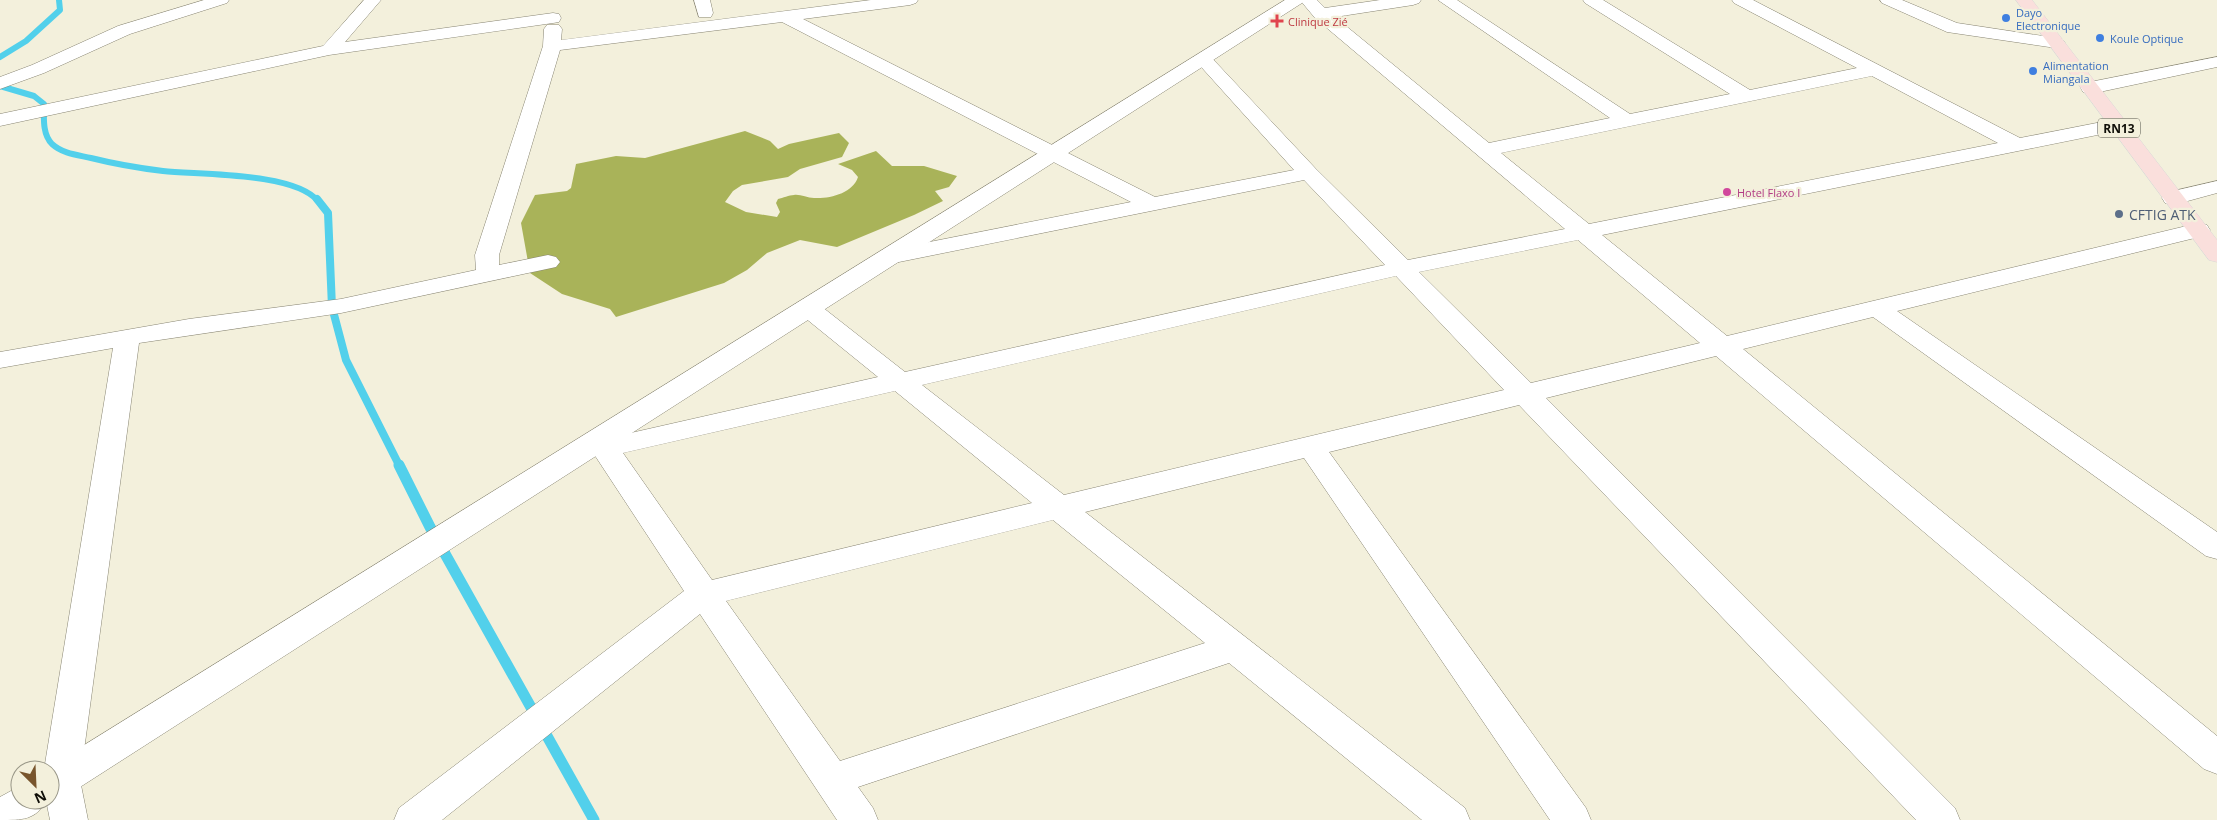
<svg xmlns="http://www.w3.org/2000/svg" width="2217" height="820" font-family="'Open Sans',sans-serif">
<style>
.forest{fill:#a9b359}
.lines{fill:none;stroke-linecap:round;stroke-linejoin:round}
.stream-far2{stroke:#52d0eb;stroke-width:6}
.stream-far1{stroke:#52d0eb;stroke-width:8}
.stream{stroke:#52d0eb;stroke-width:11}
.minor-casing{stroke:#888573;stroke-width:1}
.tertiary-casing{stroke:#888573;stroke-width:1}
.primary-casing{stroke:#d9d8d7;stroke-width:1}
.minor{fill:#fff;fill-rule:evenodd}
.tertiary{fill:#fff;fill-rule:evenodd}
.primary{fill:#fadfdc;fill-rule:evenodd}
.shop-dot{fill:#3f7fe0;stroke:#f3f0dc;stroke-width:2}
.health-dot{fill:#e0444e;stroke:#f3f0dc;stroke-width:2}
.hotel-dot{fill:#d1479c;stroke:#f3f0dc;stroke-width:2}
.service-dot{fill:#5c6f8a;stroke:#f3f0dc;stroke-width:2}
.labels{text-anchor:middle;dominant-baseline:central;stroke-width:4.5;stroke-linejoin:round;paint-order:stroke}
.far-shop-label{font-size:11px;fill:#366cbe;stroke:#f3f0dc;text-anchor:start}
.far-health-label{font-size:11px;fill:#be3a42;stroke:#f3f0dc;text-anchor:start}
.far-hotel-label{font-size:11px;fill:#b23c85;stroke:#f3f0dc;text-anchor:start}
.shield{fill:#f3f0dc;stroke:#535248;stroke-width:1}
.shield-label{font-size:12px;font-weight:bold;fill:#0f0e08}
.service-label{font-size:14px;fill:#4e5e75;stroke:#f3f0dc;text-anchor:start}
</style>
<rect width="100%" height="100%" fill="#f3f0dc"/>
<path class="forest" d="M 745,131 L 770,141 L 778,149 L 789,144 L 839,133 L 849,143 L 842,157 L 800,169 L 788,177 L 742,185 L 733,191 L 725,202 L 746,212 L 777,217 L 780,212 L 776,203 L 778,199 C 783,198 789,195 794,195 C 800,194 807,198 814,198 C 830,199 853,193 858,177 L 852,170 L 838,164 L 876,151 L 892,166 L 924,166 L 957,176 L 949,187 L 935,191 L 943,201 L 914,215 L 837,247 L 800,240 L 767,253 L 747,270 L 724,283 L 616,317 L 610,309 L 562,294 L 530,273 L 521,223 L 535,195 L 567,191 L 571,188 L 576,164 L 616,156 L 645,158 Z"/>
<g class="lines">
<g class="stream-far2">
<path d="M 0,57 L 26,41 L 60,10 L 59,0"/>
<path d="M 0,86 L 34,96 L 44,104 C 44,117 42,134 52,144 C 63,154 78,155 91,158 C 115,164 138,168 163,171 C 199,175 294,172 318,201"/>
</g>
<path class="stream-far1" d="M 317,199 L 328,213 L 332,307 L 346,360 L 400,467"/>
<path class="stream" d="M 399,465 L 430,527 L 594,820"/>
<g class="minor-casing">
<g id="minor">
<path d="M 204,0 L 229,0 L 227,3 L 130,34 L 44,73 L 0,89 L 0,77 L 32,65 L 118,26 Z"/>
<path d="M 364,0 L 381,0 L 345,42 L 553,13 L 559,14 L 561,18 L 559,22 L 553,23 L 329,55 L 0,126 L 0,114 L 323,46 Z"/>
<path d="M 694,0 L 710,0 L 713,13 L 711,17 L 699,17 Z"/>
<path d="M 871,0 L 918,0 L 916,3 L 910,5 L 803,19 L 1155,197 L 1294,170 L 1194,59 L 1197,55 L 1203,54 L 1209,55 L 1316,169 L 1408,260 L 1565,229 L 1315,18 L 1300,0 L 1317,0 L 1325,8 L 1380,0 L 1421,0 L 1419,3 L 1413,5 L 1335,17 L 1489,143 L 1610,118 L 1438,0 L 1457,0 L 1630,114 L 1730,94 L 1585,3 L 1583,0 L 1603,0 L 1750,90 L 1857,68 L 1734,3 L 1732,0 L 1753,0 L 2020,138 L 2117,119 L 2124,121 L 2127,125 L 2124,129 L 2117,131 L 1602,235 L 1727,336 L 2199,223 L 2207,225 L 2210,230 L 2207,235 L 1897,311 L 2217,532 L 2217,559 L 2206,556 L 1873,317 L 1743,349 L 2217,736 L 2217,774 L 2204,769 L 1716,356 L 1546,398 L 1955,808 L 1960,820 L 1916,820 L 1519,405 L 1329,452 L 1586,808 L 1591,820 L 1550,820 L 1304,458 L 1085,512 L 1465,808 L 1470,820 L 1422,820 L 1229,663 L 858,787 L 873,808 L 878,820 L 837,820 L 700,614 L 442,820 L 394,820 L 399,808 L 684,591 L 590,448 L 586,439 L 590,432 L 600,430 L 610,432 L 613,437 L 878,377 L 799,313 L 796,308 L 799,303 L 808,301 L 817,303 L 905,372 L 1385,265 L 1304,180 L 889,264 L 881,262 L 877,257 L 881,252 L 889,250 L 1131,202 L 782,22 L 560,50 L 499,255 L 499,265 L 548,255 L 556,257 L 560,262 L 556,267 L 341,313 L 139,343 L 80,780 L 88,820 L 50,820 L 46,800 L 50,800 L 50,770 L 44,770 L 113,348 L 0,368 L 0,352 L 189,319 L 341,299 L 476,270 L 475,255 L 543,46 L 544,29 L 547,25 L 559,25 L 562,29 L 561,40 ZM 1872,76 L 1998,143 L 1589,224 L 1501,153 ZM 1578,240 L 1700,343 L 1531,383 L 1419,272 ZM 1396,276 L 1504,390 L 1064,495 L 922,385 ZM 895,391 L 1032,503 L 712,580 L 623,453 ZM 1053,520 L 1205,643 L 840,761 L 726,601 Z"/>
<path d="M 1880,0 L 1902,0 L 1957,23 L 2056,38 L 2062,39 L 2065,43 L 2062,47 L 2056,48 L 1947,32 L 1882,3 Z"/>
<path d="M 2217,57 L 2217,67 L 2090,94 L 2083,92 L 2081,88 L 2083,84 L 2090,82 Z"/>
<path d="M 2217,181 L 2217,193 L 2173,205 L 2165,203 L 2162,198 L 2165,193 Z"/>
</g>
</g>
<g class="tertiary-casing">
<path id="tertiary" d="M 1285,0 L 1304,0 L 1302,3 L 63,798 L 50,803 L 46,801 C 36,820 22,820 0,820 L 0,797 L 20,786 L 20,800 L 50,800 L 50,770 L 44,770 Z"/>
</g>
<g class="primary-casing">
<path id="primary" d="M 2016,0 L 2032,0 L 2217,240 L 2217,262 L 2209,260 Z"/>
</g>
<use href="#minor" class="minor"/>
<use href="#tertiary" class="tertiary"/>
<use href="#primary" class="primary"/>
</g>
<g class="shop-dot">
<circle cx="2006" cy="18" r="5"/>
<circle cx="2100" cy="38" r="5"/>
<circle cx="2033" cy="71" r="5"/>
</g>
<path class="health-dot" d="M1274.5 13.5h5v5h5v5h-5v5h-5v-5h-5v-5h5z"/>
<circle class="hotel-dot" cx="1727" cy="192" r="5"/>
<circle class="service-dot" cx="2119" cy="214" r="5"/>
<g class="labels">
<g class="far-shop-label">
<text x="2016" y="12">Dayo<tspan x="2016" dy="13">Electronique</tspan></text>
<text x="2110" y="38">Koule Optique</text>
<text x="2043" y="65">Alimentation<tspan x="2043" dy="13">Miangala</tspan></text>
</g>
<g class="far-health-label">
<text x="1288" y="21">Clinique Zié</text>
</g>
<g class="far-hotel-label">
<text x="1737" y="192">Hotel Flaxo I</text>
</g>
<rect class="shield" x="2098" y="118.5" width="42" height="19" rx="4"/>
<g class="shield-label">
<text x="2119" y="128">RN13</text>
</g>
<g class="service-label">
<text x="2129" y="214">CFTIG ATK</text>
</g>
</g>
<g transform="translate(35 785) rotate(156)"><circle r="24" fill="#f3f0dc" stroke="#989687"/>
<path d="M0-4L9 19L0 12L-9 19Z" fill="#78552d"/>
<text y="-8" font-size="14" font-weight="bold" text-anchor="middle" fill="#0f0e08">N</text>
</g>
</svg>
